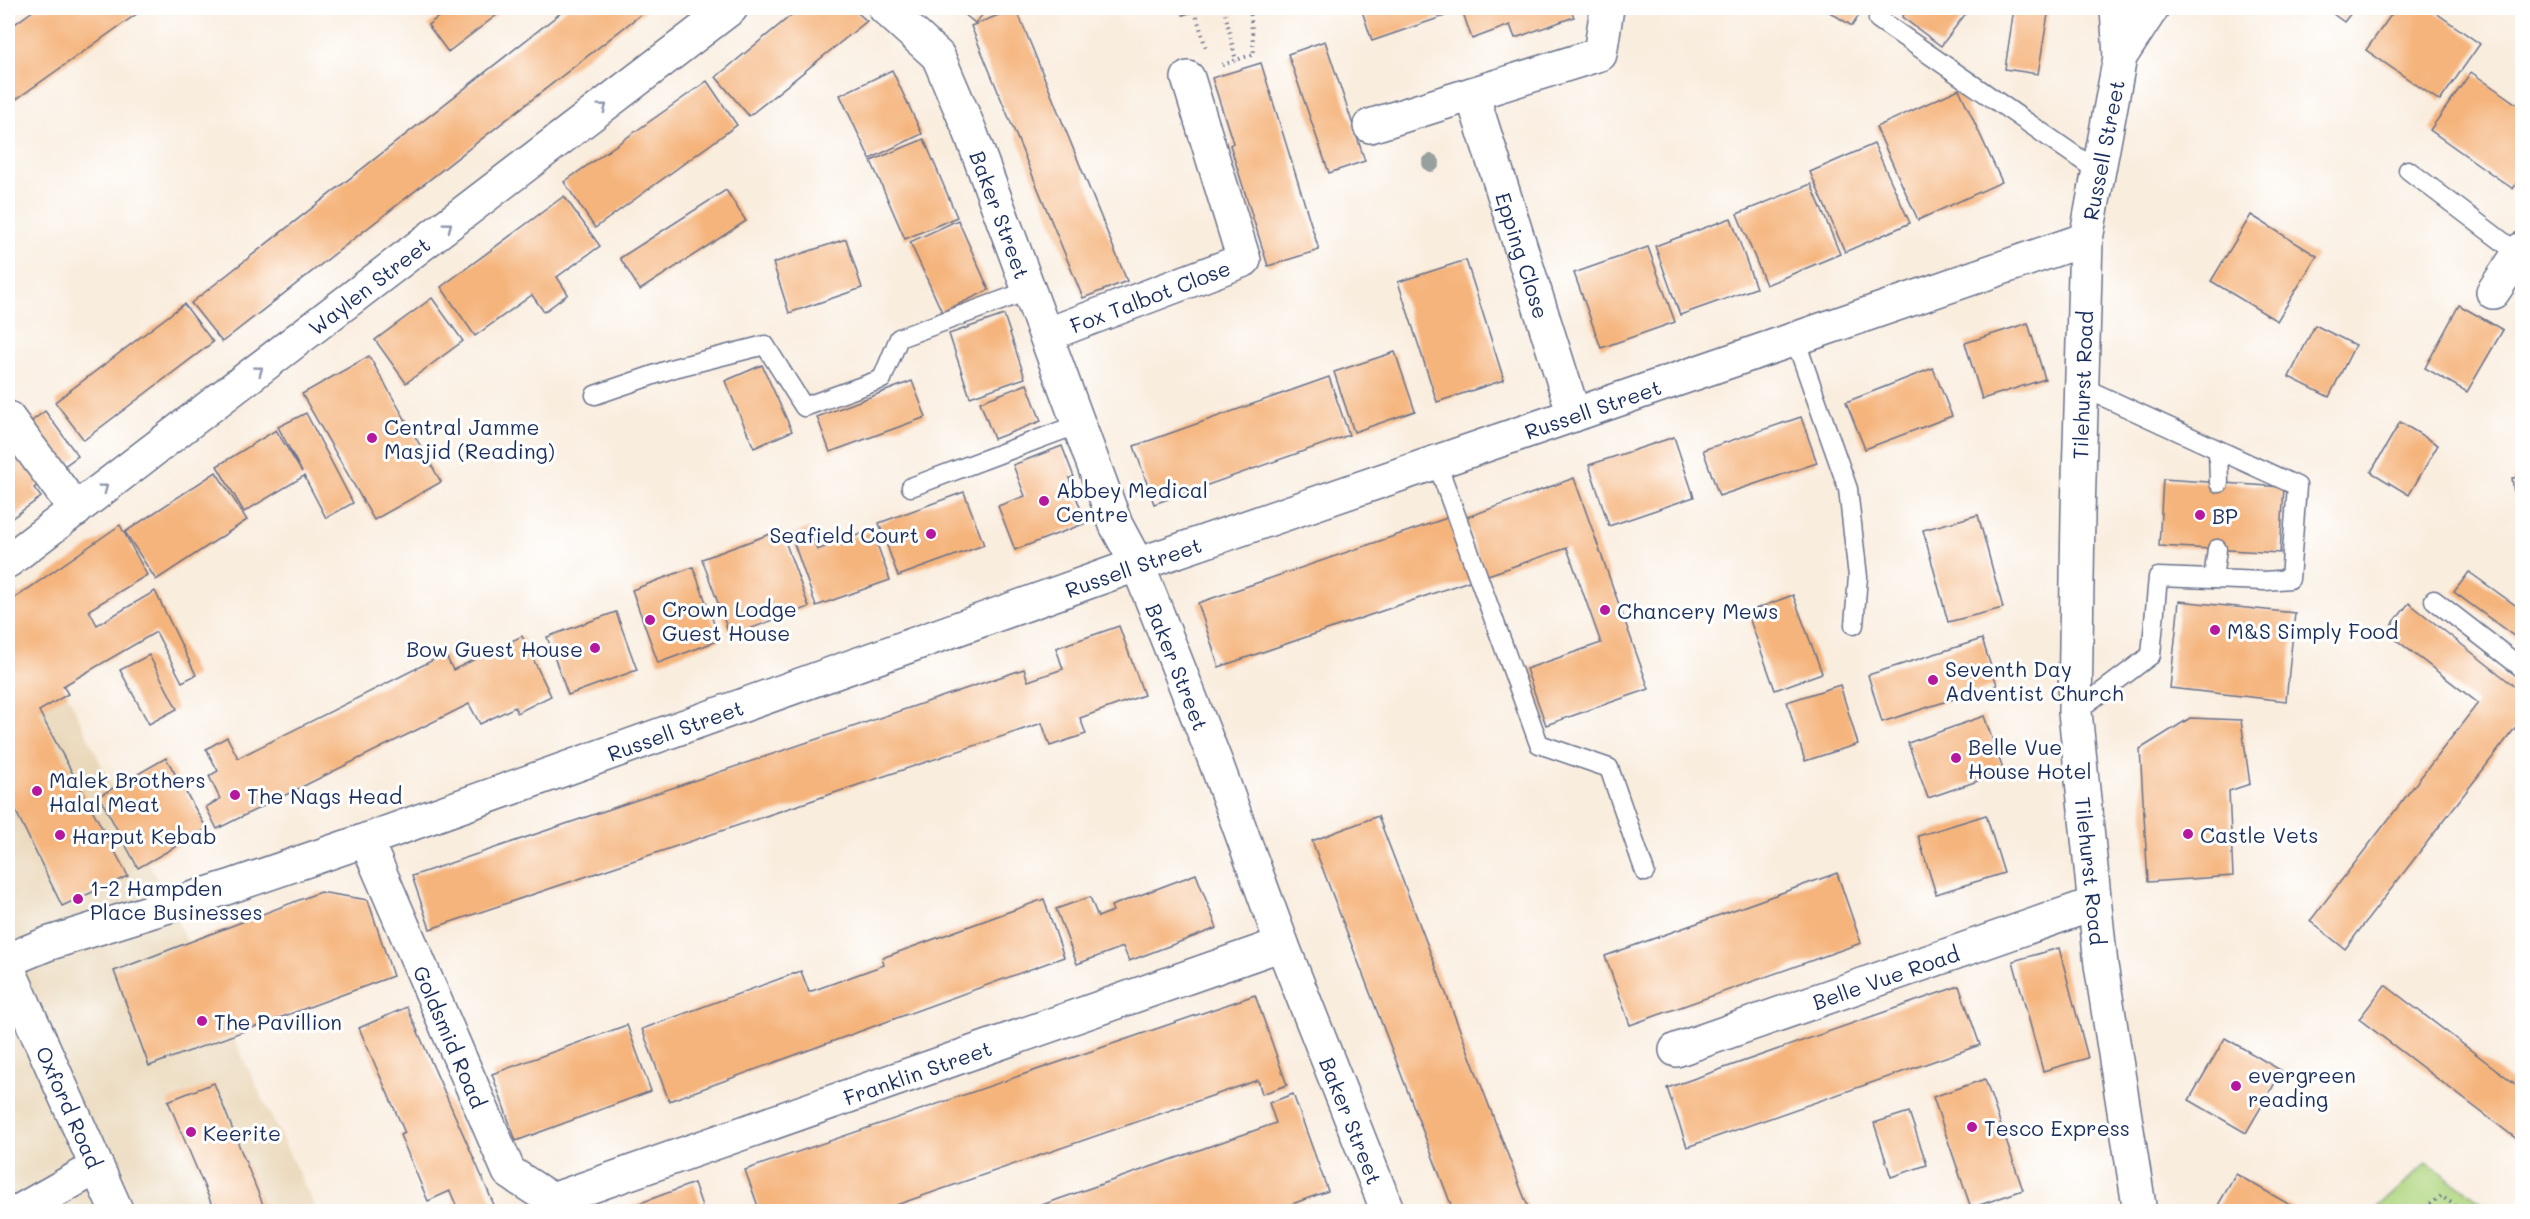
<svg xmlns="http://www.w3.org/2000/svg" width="2530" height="1219" font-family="Mali,sans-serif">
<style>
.built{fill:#ead8ba}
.green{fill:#afd57e;stroke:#65826e;stroke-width:1.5}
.building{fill:#f5b47c}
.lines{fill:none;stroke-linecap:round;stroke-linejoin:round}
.service-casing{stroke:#69728b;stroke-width:21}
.minor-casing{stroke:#69728b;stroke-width:36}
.tertiary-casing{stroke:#69728b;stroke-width:36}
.path{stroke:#69728b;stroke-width:4;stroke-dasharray:1.5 4.5;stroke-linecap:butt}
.service{stroke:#fff;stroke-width:18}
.minor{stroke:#fff;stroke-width:33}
.tertiary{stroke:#fff;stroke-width:33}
.tree{fill:#97a09d}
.oneway{stroke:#8d97ae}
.poi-dot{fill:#b5179e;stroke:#fff;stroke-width:2}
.labels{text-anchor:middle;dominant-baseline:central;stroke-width:6;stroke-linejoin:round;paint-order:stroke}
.street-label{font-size:21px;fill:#1b2f5e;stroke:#fff}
.poi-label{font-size:21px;fill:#1b2f5e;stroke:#fff;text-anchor:start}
</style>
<rect width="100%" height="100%" fill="#fff"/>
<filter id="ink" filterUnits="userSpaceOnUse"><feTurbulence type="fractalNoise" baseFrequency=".0167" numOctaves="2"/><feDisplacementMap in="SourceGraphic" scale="12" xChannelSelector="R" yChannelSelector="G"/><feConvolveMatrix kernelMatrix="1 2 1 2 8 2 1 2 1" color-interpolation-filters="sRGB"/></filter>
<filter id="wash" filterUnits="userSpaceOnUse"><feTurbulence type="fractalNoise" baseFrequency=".008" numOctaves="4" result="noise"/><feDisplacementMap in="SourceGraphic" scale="24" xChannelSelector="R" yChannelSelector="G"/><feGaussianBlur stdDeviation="1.35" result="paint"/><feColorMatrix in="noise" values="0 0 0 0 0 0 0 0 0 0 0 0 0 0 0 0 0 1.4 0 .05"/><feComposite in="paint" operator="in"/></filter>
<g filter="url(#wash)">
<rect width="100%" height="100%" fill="#f9edde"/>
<path class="built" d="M 8,571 L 317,1211 L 8,1211 Z"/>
<path class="green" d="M 2427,1163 L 2494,1211 L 2374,1211 Z"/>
<g id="blocks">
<g class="building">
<path d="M 37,8 L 145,8 L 8,105 L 8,29 Z"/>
<path d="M 450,8 L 506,8 L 448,52 L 428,25 Z"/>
<path d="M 567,8 L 649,8 L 222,342 L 191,303 Z"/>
<path d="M 800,8 L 852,8 L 867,21 L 749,116 L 716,77 Z"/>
<path d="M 957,8 L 989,8 L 975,23 Z"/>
<path d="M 1016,8 L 1127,281 L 1083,298 L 971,26 Z"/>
<path d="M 1180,8 L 1204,8 L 1183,15 Z"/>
<path d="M 1361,8 L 1570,8 L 1574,17 L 1515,38 L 1510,25 L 1472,39 L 1462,10 L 1372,41 Z"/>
<path d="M 1823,8 L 1864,8 L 1852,26 Z"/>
<path d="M 1909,8 L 1970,8 L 1941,46 L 1902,17 Z"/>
<path d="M 2014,8 L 2049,8 L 2038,74 L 2005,69 Z"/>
<path d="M 2325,8 L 2355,8 L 2344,22 Z"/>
<path d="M 2396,8 L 2429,8 L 2480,44 L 2440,101 L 2366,50 Z"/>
<path d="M 1325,41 L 1365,161 L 1329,173 L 1288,54 Z"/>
<path d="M 1261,63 L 1319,250 L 1268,266 L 1230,145 L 1233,143 L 1212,78 Z"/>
<path d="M 892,70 L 922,134 L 870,159 L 840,95 Z"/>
<path d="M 2471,72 L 2522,108 L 2522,175 L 2513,189 L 2430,130 Z"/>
<path d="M 707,81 L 737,125 L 595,228 L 564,182 Z"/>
<path d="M 1959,89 L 2002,182 L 1918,220 L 1876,127 Z"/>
<path d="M 924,139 L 957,217 L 905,239 L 871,161 Z"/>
<path d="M 1874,144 L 1910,223 L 1845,252 L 1810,172 Z"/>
<path d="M 1811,184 L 1840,254 L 1766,285 L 1737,214 Z"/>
<path d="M 726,190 L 746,221 L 640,290 L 620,258 Z"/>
<path d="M 564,196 L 600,246 L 557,277 L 568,294 L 544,312 L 532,295 L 475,336 L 441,287 Z"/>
<path d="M 2251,215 L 2317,256 L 2277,321 L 2211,281 Z"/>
<path d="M 1731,218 L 1756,288 L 1680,315 L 1655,246 Z"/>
<path d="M 958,220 L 989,290 L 942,312 L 910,242 Z"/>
<path d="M 846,239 L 862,288 L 789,313 L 773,263 Z"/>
<path d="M 1648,247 L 1675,322 L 1601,348 L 1574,273 Z"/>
<path d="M 1466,260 L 1504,380 L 1437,402 L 1398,282 Z"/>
<path d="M 432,298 L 463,341 L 406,383 L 375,340 Z"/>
<path d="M 184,304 L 213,342 L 84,440 L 55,402 Z"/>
<path d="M 2459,305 L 2503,330 L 2467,392 L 2425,368 Z"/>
<path d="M 1004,315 L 1025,378 L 970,397 L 949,334 Z"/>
<path d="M 2028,323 L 2045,379 L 1982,399 L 1965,343 Z"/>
<path d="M 2315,325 L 2355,345 L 2329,397 L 2289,377 Z"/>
<path d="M 1395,352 L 1415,411 L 1354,432 L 1334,372 Z"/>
<path d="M 369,356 L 441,482 L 374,520 L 302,394 Z"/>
<path d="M 762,365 L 792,431 L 754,448 L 725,381 Z"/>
<path d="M 1933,368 L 1952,416 L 1865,449 L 1846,402 Z"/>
<path d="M 1329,377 L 1349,435 L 1154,504 L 1134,446 Z"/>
<path d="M 912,381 L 926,417 L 830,452 L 817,417 Z"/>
<path d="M 1027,384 L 1041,421 L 994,439 L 980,402 Z"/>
<path d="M 45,411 L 78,456 L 34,488 L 41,497 L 8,521 L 8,439 Z"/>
<path d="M 306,413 L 353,503 L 326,518 L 304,476 L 244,512 L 217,466 L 276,430 L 302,472 L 278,427 Z"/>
<path d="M 1801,417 L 1817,463 L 1719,496 L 1703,450 Z"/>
<path d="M 2400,422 L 2438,445 L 2409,495 L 2371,472 Z"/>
<path d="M 1674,437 L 1694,497 L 1609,526 L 1589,465 Z"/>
<path d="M 1062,446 L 1074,477 L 1069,478 L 1086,523 L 1015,550 L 998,506 L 1025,496 L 1013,465 Z"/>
<path d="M 216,472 L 247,520 L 156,580 L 125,532 Z"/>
<path d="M 2522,477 L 2522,530 L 2519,530 L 2512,478 Z"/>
<path d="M 1574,478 L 1649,689 L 1546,725 L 1526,669 L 1601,643 L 1567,548 L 1485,576 L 1465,518 Z"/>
<path d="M 2163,479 L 2284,487 L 2280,553 L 2159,546 Z"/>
<path d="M 964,492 L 984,545 L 898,576 L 879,523 Z"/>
<path d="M 1978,515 L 2003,608 L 1948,622 L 1923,530 Z"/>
<path d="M 1450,517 L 1472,580 L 1219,667 L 1198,603 Z"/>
<path d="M 120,525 L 147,575 L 89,610 L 97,625 L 155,591 L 196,675 L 182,682 L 156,632 L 63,686 L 68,694 L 39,711 L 128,876 L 62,906 L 8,795 L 8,603 Z"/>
<path d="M 809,528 L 817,550 L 872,530 L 890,580 L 816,606 L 791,535 Z"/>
<path d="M 781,530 L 809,607 L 730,636 L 702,559 Z"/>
<path d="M 693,567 L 720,640 L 658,663 L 632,590 Z"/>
<path d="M 2469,572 L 2522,610 L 2522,642 L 2454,592 Z"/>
<path d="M 1793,595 L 1822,673 L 1775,690 L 1747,612 Z"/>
<path d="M 2179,601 L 2295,613 L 2286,701 L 2170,688 Z"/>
<path d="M 2409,603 L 2522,692 L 2522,719 L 2345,949 L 2310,921 L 2478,703 L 2386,632 Z"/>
<path d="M 616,612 L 637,670 L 568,695 L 547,637 Z"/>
<path d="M 1119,626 L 1144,695 L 1080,718 L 1086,734 L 1050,746 L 1042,723 L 430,929 L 412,876 L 1024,669 L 1028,681 L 1063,669 L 1056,648 Z"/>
<path d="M 522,636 L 551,696 L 517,713 L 515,707 L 480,724 L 469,704 L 217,829 L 206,807 L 220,799 L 209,776 L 218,771 L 206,749 L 227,737 L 238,758 L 445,654 L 453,670 Z"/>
<path d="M 1982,639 L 1997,685 L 1882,722 L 1868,675 Z"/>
<path d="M 149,655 L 177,709 L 149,724 L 120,670 Z"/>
<path d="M 1840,685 L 1858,744 L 1805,761 L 1787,702 Z"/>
<path d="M 1984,716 L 2004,772 L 1928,798 L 1908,743 Z"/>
<path d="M 2190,718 L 2241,720 L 2250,784 L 2229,791 L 2233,876 L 2148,882 L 2140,749 Z"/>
<path d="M 166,758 L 207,829 L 138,868 L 99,796 Z"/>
<path d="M 1986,815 L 2004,873 L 1936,894 L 1918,836 Z"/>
<path d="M 1378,816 L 1519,1184 L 1530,1212 L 1454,1212 L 1453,1210 L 1312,841 Z"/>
<path d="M 1837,873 L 1861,943 L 1630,1025 L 1605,956 Z"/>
<path d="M 1196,874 L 1217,928 L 1129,961 L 1123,947 L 1077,964 L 1056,909 L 1090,897 L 1098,917 L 1113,911 L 1111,906 Z"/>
<path d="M 320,892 L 368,900 L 393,976 L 149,1066 L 114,971 Z"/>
<path d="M 1044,899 L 1064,957 L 669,1101 L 642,1029 L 801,971 L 809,992 L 884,965 L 882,958 Z"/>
<path d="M 2059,948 L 2088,1058 L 2043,1071 L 2013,961 Z"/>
<path d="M 2385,985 L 2522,1089 L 2522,1143 L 2359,1019 Z"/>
<path d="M 1959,986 L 1980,1045 L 1687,1147 L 1667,1088 Z"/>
<path d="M 1255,995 L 1287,1085 L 1262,1094 L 1258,1080 L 876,1212 L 760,1212 L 745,1170 Z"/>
<path d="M 407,1007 L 482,1177 L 497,1212 L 459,1212 L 450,1191 L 428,1201 L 400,1135 L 405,1133 L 359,1028 Z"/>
<path d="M 627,1025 L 651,1091 L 516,1141 L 492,1074 Z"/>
<path d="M 2225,1038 L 2282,1071 L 2246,1133 L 2189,1100 Z"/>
<path d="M 1985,1079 L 2023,1190 L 1971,1208 L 1933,1097 Z"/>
<path d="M 214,1083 L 242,1153 L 266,1212 L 215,1212 L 168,1101 Z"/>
<path d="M 1293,1094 L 1328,1191 L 1270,1212 L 1022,1212 L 1276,1123 L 1269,1103 Z"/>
<path d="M 1909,1112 L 1927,1165 L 1891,1177 L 1874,1123 Z"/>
<path d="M 2236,1174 L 2302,1212 L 2214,1212 Z"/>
<path d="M 694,1183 L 704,1212 L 619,1212 L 619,1211 Z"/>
</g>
</g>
</g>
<g filter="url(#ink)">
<use href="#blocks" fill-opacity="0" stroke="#69728b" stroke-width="1.5"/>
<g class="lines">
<g class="service-casing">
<g id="service">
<path d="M 1882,8 L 1878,19 L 2099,172"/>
<path d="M 2408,170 L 2519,254"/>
<path d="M 1795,339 L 1848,489 L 1858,577 L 1854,625"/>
<path d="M 595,395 L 674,368 L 765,345 L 804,407 L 882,379 L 899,338 L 1030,290"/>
<path d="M 2218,450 L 2219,483"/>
<path d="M 1437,463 L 1539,744 L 1609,768 L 1645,872"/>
<path d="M 911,487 L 1079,424"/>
<path d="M 2213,579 L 2217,549"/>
<path d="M 2434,600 L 2522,668"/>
<path d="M 2075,712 L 2151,655 L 2158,577 L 2265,581 L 2290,579 L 2297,486 L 2082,387"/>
</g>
</g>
<g class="minor-casing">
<g id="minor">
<path id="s1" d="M 885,8 L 938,56 L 970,131 L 1116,525 L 1138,566 L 1155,608 L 1216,763 L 1282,944 L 1388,1212"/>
<path d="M 1472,94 L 1600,54 L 1607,8"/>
<path id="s2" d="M 1370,126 L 1472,94 L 1574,415"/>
<path d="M 2493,292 L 2522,249"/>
<path id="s3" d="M 1046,335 L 1244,260 L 1188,78"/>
<path d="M 8,418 L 76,510"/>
<path id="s4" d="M 8,561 L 731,8"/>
<path id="s5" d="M 366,840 L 509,1172 L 552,1200 L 562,1212"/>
<path id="s6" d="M 1676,1050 L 2094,904"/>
<path id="s7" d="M 552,1200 L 1282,944"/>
<path d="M 18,1212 L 97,1167"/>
</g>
</g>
<g class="tertiary-casing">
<g id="tertiary">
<path id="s8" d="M 2117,8 L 2120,57 L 2086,239 L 2078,513 L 2075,712 L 2101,965 L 2140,1212"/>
<path d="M 2120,57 L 2152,8"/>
<path id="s9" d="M 8,960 L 47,944 L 229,887 L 366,840 L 1119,571 L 2086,239"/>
<path id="s10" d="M 8,968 L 117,1212"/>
</g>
</g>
<g class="path">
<path d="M 1224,8 L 1236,61"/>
<path d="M 1195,11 L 1206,48"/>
<path d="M 1222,65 L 1254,54 L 1250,8"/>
<path d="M 2421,1212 L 2441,1196 L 2465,1212"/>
</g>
<use href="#service" class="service"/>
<use href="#minor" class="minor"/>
<use href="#tertiary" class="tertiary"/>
</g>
<circle class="tree" cx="1431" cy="163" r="9"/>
<defs><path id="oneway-chevron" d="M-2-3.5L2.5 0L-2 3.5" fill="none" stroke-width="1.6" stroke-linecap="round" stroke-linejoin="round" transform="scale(1.5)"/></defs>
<g class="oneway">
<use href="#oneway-chevron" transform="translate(603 107) rotate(-37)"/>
<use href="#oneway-chevron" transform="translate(448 226) rotate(-37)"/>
<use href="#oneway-chevron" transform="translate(259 370) rotate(-37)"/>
<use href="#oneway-chevron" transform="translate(104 488) rotate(-37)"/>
</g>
</g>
<g class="poi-dot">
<circle cx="372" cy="438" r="6"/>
<circle cx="1044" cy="501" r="6"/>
<circle cx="2200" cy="515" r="6"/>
<circle cx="931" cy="534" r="6"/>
<circle cx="1605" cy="610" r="6"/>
<circle cx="650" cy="620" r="6"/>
<circle cx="2215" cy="630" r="6"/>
<circle cx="595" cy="648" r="6"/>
<circle cx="1933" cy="680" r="6"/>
<circle cx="1956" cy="758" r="6"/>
<circle cx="37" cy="791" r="6"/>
<circle cx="235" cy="795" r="6"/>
<circle cx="2188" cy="834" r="6"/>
<circle cx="60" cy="835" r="6"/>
<circle cx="78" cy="899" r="6"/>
<circle cx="202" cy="1021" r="6"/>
<circle cx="2236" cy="1086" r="6"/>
<circle cx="1972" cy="1127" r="6"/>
<circle cx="191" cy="1132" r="6"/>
</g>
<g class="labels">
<g class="street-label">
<text transform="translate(2103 150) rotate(-79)">Russell Street</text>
<text stroke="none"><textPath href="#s1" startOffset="242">Baker Street</textPath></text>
<text stroke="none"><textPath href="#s2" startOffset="276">Epping Close</textPath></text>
<text stroke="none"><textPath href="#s4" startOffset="454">Waylen Street</textPath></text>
<text stroke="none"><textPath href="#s3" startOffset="111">Fox Talbot Close</textPath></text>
<text transform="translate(2082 385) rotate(-88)">Tilehurst Road</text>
<text stroke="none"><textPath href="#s9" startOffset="1678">Russell Street</textPath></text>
<text stroke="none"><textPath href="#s9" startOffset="1192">Russell Street</textPath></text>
<text stroke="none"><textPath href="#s1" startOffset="728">Baker Street</textPath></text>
<text stroke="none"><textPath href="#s9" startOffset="706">Russell Street</textPath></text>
<text stroke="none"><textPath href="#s8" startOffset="867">Tilehurst Road</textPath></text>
<text stroke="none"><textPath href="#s6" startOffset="222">Belle Vue Road</textPath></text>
<text stroke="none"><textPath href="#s5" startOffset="214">Goldsmid Road</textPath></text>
<text stroke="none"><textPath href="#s7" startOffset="387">Franklin Street</textPath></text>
<text stroke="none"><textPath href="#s10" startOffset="152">Oxford Road</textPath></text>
<text stroke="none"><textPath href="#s1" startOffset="1214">Baker Street</textPath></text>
</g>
<g class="poi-label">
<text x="384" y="426">Central Jamme<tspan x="384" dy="24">Masjid (Reading)</tspan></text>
<text x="1056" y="489">Abbey Medical<tspan x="1056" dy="24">Centre</tspan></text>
<text x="2212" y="515">BP</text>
<text x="919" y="534" text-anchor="end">Seafield Court</text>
<text x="662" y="608">Crown Lodge<tspan x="662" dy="24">Guest House</tspan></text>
<text x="1617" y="610">Chancery Mews</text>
<text x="2227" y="630">M&amp;S Simply Food</text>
<text x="583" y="648" text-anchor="end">Bow Guest House</text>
<text x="1945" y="668">Seventh Day<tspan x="1945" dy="24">Adventist Church</tspan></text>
<text x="1968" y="746">Belle Vue<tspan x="1968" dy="24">House Hotel</tspan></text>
<text x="49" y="779">Malek Brothers<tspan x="49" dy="24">Halal Meat</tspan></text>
<text x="247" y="795">The Nags Head</text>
<text x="2200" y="834">Castle Vets</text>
<text x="72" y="835">Harput Kebab</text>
<text x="90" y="887">1-2 Hampden<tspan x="90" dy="24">Place Businesses</tspan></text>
<text x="214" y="1021">The Pavillion</text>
<text x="2248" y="1074">evergreen<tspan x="2248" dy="24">reading</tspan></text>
<text x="1984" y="1127">Tesco Express</text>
<text x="203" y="1132">Keerite</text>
</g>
</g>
<rect width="2530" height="1219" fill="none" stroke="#fff" stroke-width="30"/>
</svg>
